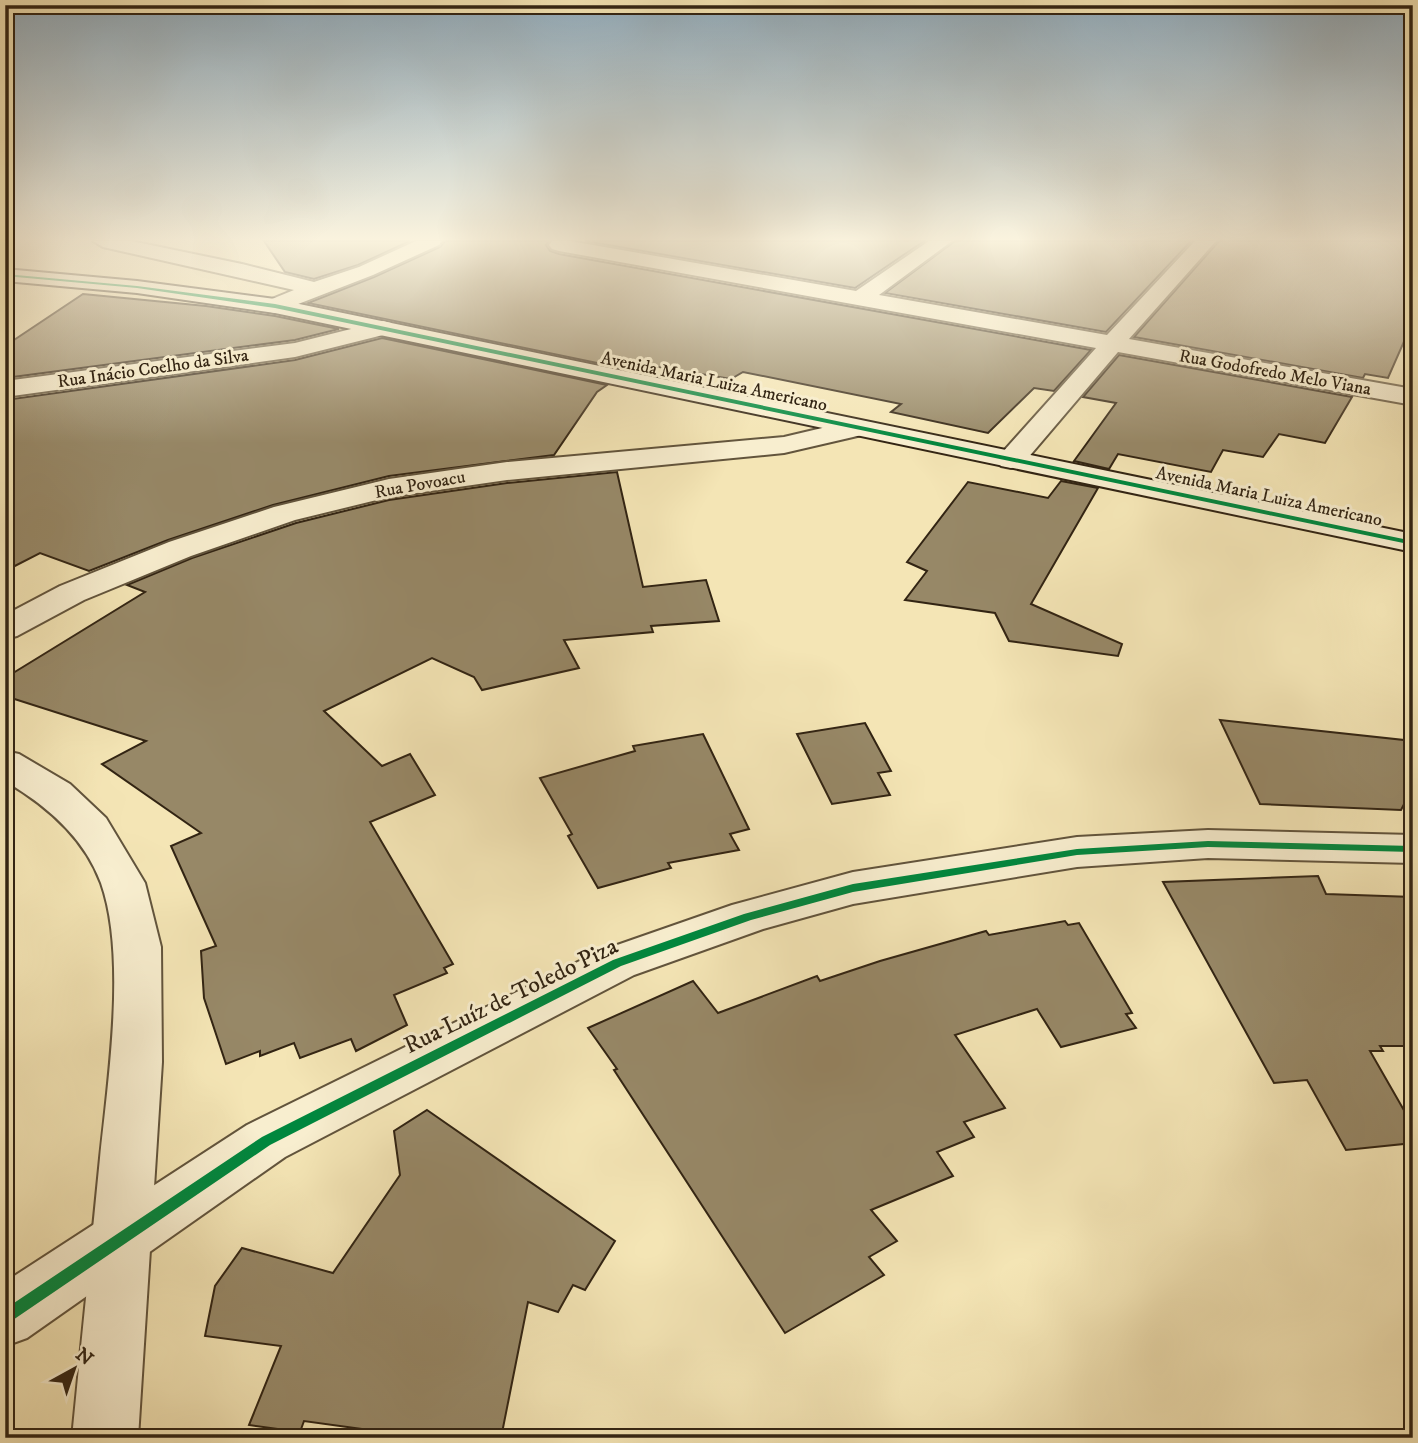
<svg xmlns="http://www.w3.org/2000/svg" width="1418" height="1443" font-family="'IM FELL DW Pica',serif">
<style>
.building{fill:#978867;stroke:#322413;stroke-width:2}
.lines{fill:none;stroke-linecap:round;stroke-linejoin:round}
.minor-casing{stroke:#62543c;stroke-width:4}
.tertiary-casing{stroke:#62543c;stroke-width:4}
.secondary-casing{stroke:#322413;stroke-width:4}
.minor{fill:#f8eecf;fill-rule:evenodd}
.tertiary{fill:#f8eecf;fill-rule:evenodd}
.secondary{fill:#f8eecf;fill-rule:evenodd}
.cycleway-casing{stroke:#f8eecf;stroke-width:4}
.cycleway{fill:#00873e;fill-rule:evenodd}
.labels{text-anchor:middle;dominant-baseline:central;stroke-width:6;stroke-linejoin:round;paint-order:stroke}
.far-street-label{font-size:18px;fill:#322413;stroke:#f8eecf}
.near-street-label{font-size:24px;fill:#322413;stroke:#f8eecf}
</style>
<rect width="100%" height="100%" fill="#f4e5b5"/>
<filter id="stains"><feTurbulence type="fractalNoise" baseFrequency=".00286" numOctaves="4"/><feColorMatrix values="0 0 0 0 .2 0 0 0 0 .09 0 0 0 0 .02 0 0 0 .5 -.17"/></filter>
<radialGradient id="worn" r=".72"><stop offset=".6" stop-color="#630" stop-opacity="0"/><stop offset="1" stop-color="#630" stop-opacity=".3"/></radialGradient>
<g class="building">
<path d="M 264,241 L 410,241 L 358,265 L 314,279 L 285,272 Z"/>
<path d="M 445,241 L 549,241 L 546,245 L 550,251 L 559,254 L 1091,350 L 1054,391 L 1034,388 L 988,433 L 891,412 L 901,404 L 743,372 L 731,379 L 641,364 L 631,370 L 308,303 L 374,277 L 440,247 Z"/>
<path d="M 585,241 L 924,241 L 855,288 Z"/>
<path d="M 955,241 L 1191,241 L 1106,332 L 885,293 Z"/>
<path d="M 1219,241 L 1413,241 L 1413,321 L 1388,378 L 1365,374 L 1363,378 L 1134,337 Z"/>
<path d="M 83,294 L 206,306 L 275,316 L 339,329 L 295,340 L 5,378 L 5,346 Z"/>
<path d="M 382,338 L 607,385 L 597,392 L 554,455 L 389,476 L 273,505 L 168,540 L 89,571 L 40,553 L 5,571 L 5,400 L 295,360 Z"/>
<path d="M 1119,355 L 1352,397 L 1325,443 L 1279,434 L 1263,457 L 1223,450 L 1211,472 L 1118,454 L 1109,469 L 1074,461 L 1116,403 L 1083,397 Z"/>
<path d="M 617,472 L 643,587 L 706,580 L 719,621 L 651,626 L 653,632 L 564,640 L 579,668 L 482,690 L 474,677 L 432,658 L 324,711 L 382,766 L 410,754 L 435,795 L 370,822 L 453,964 L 444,968 L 447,973 L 394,995 L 407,1025 L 356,1051 L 351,1039 L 300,1058 L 294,1043 L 260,1056 L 260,1051 L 226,1064 L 204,998 L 201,951 L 216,946 L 171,846 L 201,833 L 102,764 L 146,741 L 5,696 L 5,678 L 145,592 L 127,585 L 192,558 L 296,523 L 389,500 L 507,483 Z"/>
<path d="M 1061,481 L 1098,488 L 1031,604 L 1122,644 L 1118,656 L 1009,641 L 995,613 L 905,600 L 927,571 L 907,562 L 968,482 L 1048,498 Z"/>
<path d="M 1220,720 L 1413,741 L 1413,787 L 1401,810 L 1260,804 Z"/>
<path d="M 865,723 L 891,771 L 878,773 L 890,795 L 832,804 L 797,734 Z"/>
<path d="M 703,734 L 749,829 L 730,834 L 739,850 L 668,863 L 671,868 L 598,888 L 568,836 L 572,834 L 540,778 L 635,751 L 633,746 Z"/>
<path d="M 1318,876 L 1326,894 L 1413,897 L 1413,1046 L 1380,1046 L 1383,1051 L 1370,1051 L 1413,1126 L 1413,1143 L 1346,1150 L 1307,1080 L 1274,1083 L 1163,882 Z"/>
<path d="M 1065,921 L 1068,925 L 1079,923 L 1132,1013 L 1126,1014 L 1136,1028 L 1061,1047 L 1037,1009 L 955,1035 L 1005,1108 L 964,1122 L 974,1137 L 937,1152 L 953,1176 L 871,1210 L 897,1241 L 869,1257 L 884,1275 L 785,1333 L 614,1070 L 617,1069 L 588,1028 L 693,981 L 718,1013 L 817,976 L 820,981 L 880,961 L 986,931 L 989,935 Z"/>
<path d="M 427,1110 L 615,1241 L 585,1290 L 573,1285 L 558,1312 L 528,1302 L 501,1438 L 399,1438 L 398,1434 L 304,1421 L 300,1432 L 249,1425 L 281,1346 L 205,1336 L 215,1286 L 242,1248 L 333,1273 L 400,1175 L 394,1131 Z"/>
</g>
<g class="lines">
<g class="minor-casing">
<g id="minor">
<path d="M 93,241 L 131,241 L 242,264 L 314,282 L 359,267 L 416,241 L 442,241 L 439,245 L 373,275 L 275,313 L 267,311 L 264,306 L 267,301 L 294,290 L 103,247 Z"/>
<path d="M 552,241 L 570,241 L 856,291 L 929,241 L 952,241 L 879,295 L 1107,335 L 1195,241 L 1216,241 L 1129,339 L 1413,389 L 1413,405 L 1118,352 L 1021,466 L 1011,468 L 1001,466 L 997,460 L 1001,454 L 1096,348 L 559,251 L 552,249 L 549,245 Z"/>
<path d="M 383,321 L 391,323 L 394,328 L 391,333 L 295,357 L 5,397 L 5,381 L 295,343 Z"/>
<path d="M 856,420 L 866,422 L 869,428 L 866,434 L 784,453 L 507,480 L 389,497 L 295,520 L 191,556 L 84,600 L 17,636 L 5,639 L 5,615 L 60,586 L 169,542 L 274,507 L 389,479 L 507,462 L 784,437 Z"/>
<path d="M 1208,830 L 1413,835 L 1413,863 L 1208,858 L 1077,867 L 853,904 L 763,929 L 634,975 L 285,1157 L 27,1338 L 5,1346 L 5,1282 L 247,1125 L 600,951 L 732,905 L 853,872 L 1077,837 Z"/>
</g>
</g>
<g class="tertiary-casing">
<path id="tertiary" d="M 5,751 L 19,754 L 70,784 L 106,818 L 145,883 L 161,947 L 162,1062 L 138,1438 L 72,1438 C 81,1344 91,1251 100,1158 C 108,1080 127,956 101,883 C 84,837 46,805 5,781 Z"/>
</g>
<g class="secondary-casing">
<path id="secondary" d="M 5,269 L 137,281 L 275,299 L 1413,534 L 1413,552 L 275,313 L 137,293 L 5,281 Z"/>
</g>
<use href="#minor" class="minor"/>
<use href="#tertiary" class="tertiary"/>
<use href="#secondary" class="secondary"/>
<g class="cycleway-casing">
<g id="cycleway">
<path d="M 5,274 L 137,286 L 275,304 L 1413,541 L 1413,545 L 275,308 L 137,288 L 5,276 Z"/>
<path d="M 1208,841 L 1413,846 L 1413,852 L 1208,847 L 1077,855 L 853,892 L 751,920 L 621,966 L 270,1145 L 10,1322 L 5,1324 L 5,1309 L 262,1137 L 613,960 L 744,914 L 853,884 L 1077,849 Z"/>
</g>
</g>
<use href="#cycleway" class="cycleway"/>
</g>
<linearGradient id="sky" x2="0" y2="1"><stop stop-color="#92adbe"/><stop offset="0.54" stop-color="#faf3de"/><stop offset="1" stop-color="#faf3de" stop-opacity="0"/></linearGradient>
<rect width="1418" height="443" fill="url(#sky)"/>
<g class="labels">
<g class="far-street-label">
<text transform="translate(153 369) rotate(-8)">Rua Inácio Coelho da Silva</text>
<text transform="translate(1275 373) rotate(10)">Rua Godofredo Melo Viana</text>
<text transform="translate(714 382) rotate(12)">Avenida Maria Luiza Americano</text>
<text transform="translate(420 485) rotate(-10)">Rua Povoacu</text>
<text transform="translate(1269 497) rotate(12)">Avenida Maria Luiza Americano</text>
</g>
<g class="near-street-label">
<text transform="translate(511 996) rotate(-26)">Rua Luíz de Toledo Piza</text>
</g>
</g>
<rect width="1418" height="1443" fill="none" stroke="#f4e5b5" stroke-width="28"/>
<rect x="7" y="7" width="1404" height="1429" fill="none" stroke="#322413" stroke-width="3.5"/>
<rect x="14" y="14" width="1390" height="1415" fill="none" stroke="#322413" stroke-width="2"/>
<g transform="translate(74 1369) rotate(40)" stroke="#f8eecf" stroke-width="5" paint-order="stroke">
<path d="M0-5L12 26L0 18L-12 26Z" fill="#322413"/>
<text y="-10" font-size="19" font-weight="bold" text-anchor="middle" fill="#322413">N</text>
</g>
<rect width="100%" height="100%" filter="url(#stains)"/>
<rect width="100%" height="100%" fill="url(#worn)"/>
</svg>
